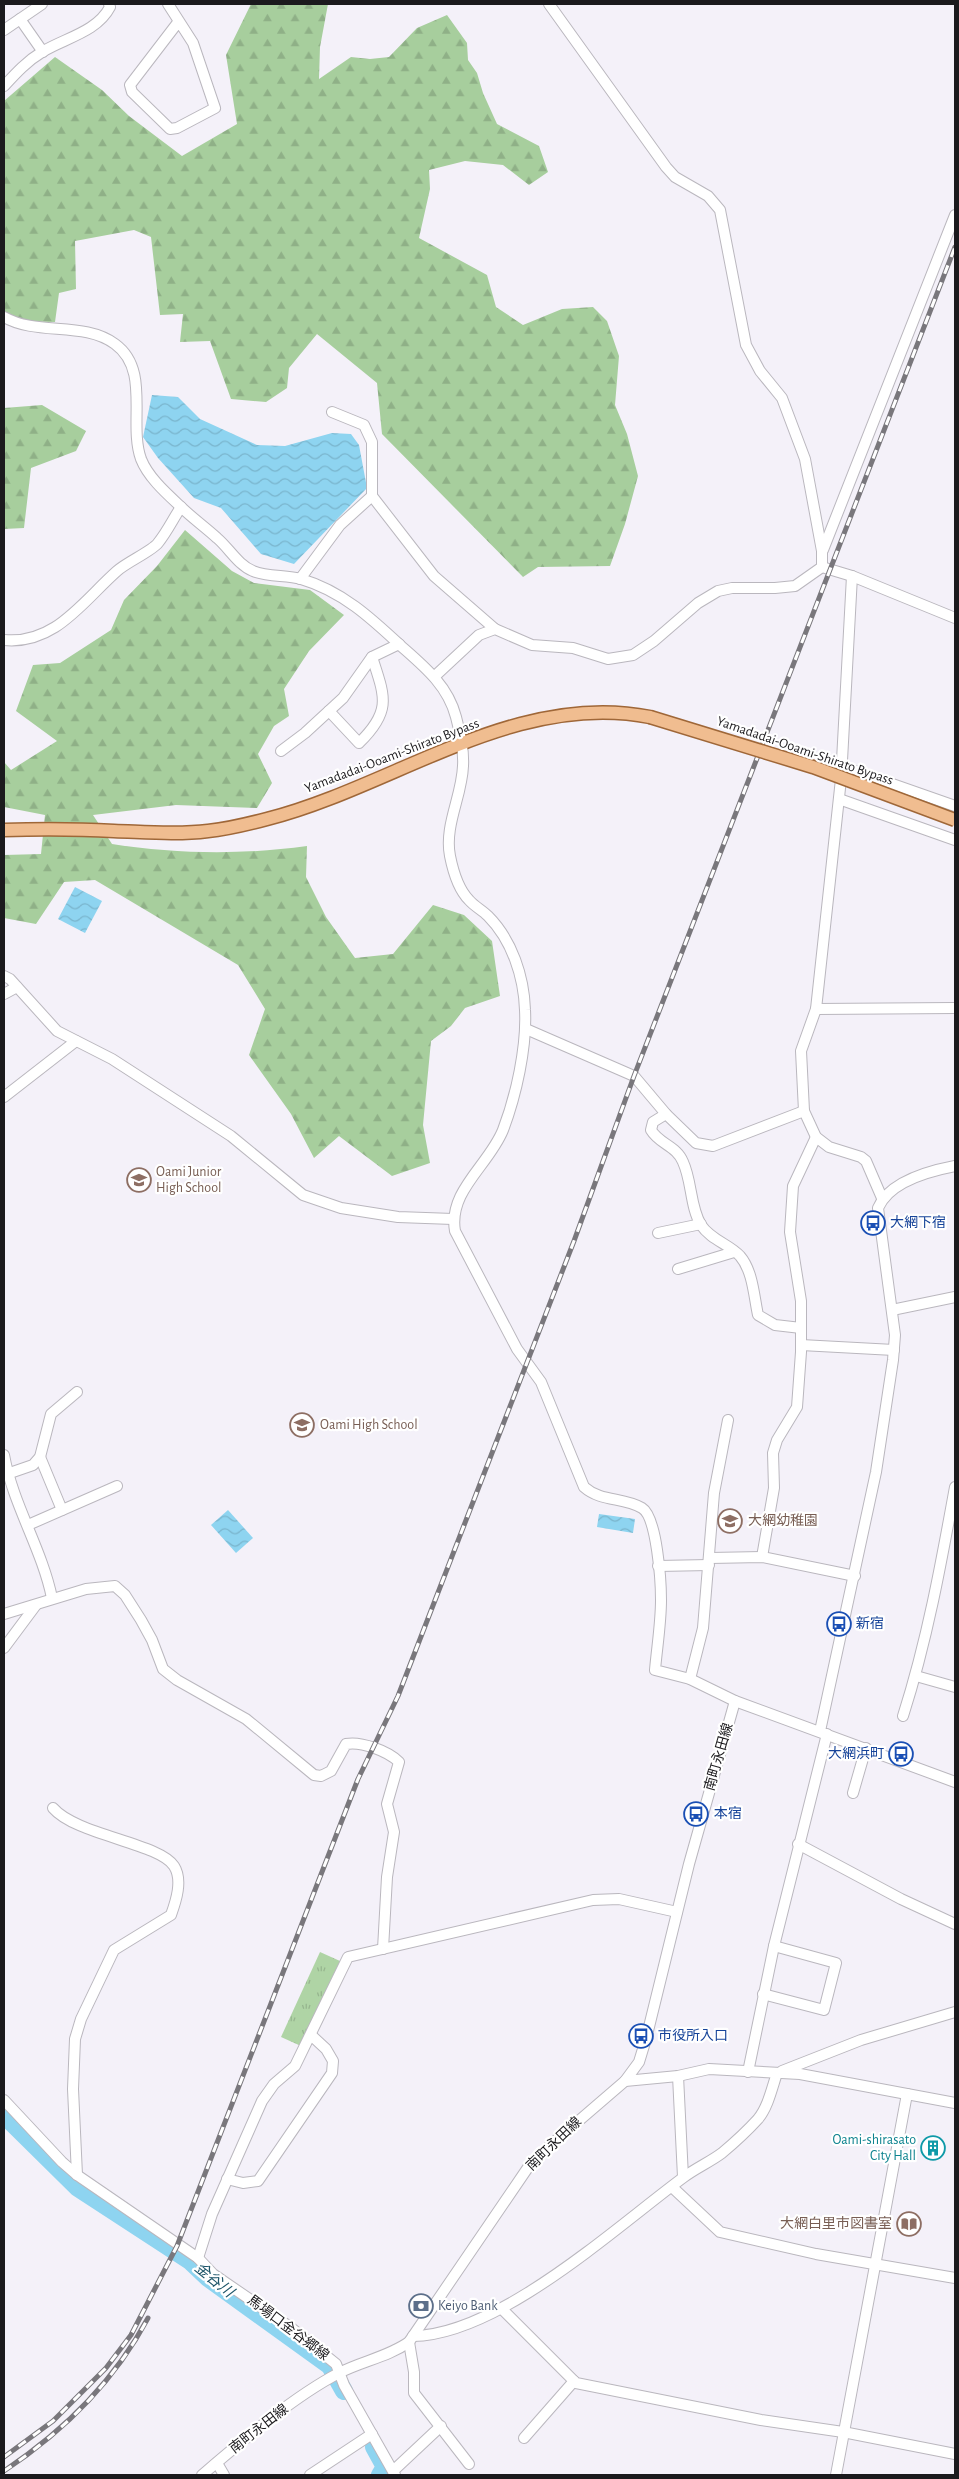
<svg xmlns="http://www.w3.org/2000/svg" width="959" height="2479" font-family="'Alegreya Sans','Noto Sans JP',sans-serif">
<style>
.forest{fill:url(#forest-firs)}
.park{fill:url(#park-tufts)}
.water{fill:url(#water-waves)}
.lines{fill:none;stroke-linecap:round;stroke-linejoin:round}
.river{stroke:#8ed4f0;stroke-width:18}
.minor-casing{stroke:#bab7be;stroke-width:12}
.major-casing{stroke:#9f6738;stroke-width:15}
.minor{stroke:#fff;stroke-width:10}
.major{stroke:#f0bd90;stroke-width:12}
.rail-casing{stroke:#79777c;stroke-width:5}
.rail{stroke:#fff;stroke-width:3;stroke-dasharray:9;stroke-linecap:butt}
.major-bridge-casing{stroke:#9f6738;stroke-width:15;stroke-linecap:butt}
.major-bridge{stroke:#f0bd90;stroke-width:12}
.labels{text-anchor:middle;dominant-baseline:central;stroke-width:4.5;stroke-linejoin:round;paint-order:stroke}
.street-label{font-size:14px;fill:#1b1a1d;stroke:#fff}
.education-label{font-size:14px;fill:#785e54;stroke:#fff;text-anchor:start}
.transit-label{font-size:14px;fill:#164399;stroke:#fff;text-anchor:start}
.culture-label{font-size:14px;fill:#0d838f;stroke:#fff;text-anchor:end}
.service-label{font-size:14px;fill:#4e5e75;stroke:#fff;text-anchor:start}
.water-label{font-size:15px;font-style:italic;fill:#1d5569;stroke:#fff}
</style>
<defs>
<pattern id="forest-firs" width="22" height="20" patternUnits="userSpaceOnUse" patternTransform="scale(1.25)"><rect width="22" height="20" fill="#a7ce9d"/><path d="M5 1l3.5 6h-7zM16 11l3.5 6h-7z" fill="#8fb087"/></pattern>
<pattern id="park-tufts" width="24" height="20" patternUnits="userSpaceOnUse" patternTransform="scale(1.25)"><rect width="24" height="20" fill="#afd4a5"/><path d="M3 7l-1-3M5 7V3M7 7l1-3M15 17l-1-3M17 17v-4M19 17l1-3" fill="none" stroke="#96b58e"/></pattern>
<pattern id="water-waves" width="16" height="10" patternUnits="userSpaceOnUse" patternTransform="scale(1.25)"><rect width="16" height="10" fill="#8ed4f0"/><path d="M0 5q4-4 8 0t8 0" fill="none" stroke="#7ab5cd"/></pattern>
</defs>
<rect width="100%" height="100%" fill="#f4f1f9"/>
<g class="forest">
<path d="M 251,4 L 328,4 L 320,47 L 319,79 L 351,57 L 370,59 L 389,57 L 417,28 L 447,15 L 467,43 L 468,60 L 477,73 L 483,93 L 497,124 L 539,146 L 548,172 L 529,185 L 503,165 L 465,161 L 429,170 L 430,189 L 419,238 L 487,275 L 496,307 L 523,325 L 562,309 L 593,307 L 607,321 L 619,356 L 615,405 L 627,434 L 638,476 L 625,524 L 610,566 L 538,567 L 523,577 L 382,434 L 377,383 L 317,334 L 289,368 L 287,388 L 266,402 L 231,399 L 210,341 L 180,342 L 183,314 L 160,315 L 151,237 L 134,230 L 75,241 L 76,289 L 59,293 L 55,322 L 4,321 L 4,101 L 55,57 L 102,90 L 129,116 L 182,156 L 237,124 L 226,55 Z"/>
<path d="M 42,405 L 86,431 L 76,451 L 31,468 L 24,528 L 4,529 L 4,408 Z"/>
<path d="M 185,530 L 232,571 L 254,583 L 310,590 L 344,615 L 309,651 L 284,689 L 289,716 L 274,726 L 258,754 L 272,783 L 257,808 L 176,805 L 93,815 L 112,844 C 176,854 242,855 307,846 L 306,877 L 326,917 L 355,958 L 393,954 L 433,905 L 464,915 L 492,941 L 500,996 L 465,1008 L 451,1026 L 431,1041 L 423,1125 L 430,1163 L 392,1176 L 339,1136 L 314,1158 L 291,1114 L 249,1055 L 265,1009 L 238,965 L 95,880 L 64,882 L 36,924 L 4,918 L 4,855 L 41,854 L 45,815 L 4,807 L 4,762 L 11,770 L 57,741 L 16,711 L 33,665 L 60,663 L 111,630 L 124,600 L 157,566 Z"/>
</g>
<path class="park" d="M 320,1952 L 340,1961 L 301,2046 L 281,2037 Z"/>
<g class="water">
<path d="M 152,395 L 178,397 L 200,419 L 257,445 L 285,446 L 332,433 L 351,434 L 359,445 L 367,488 L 294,564 L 261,554 L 221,508 L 194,498 L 158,458 L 143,437 Z"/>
<path d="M 75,887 L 102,901 L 85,933 L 58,919 Z"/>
<path d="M 228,1510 L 253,1538 L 236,1553 L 211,1525 Z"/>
<path d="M 599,1514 L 635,1519 L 633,1533 L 597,1527 Z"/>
</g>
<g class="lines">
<g class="river">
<path d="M 4,2115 L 78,2188 L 190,2261 L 208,2278 L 330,2366 L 344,2391"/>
<path d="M 374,2447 L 385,2467 L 380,2475"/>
</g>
<g class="minor-casing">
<g id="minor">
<path d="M 168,4 L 193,43 L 215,108 L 177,128 L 170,129 L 132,92 L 130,85 L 179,21"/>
<path d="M 549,4 L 666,167 L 675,177 L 708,196 L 720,210 L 746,345 L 760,371 L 782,398 L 805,459 L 822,551 L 822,567"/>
<path d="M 20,19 L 43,52"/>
<path d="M 4,30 L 42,4"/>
<path d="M 4,86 C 16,73 27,61 42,52 C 65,38 97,32 110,7 L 109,4"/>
<path d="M 4,317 C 37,336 84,321 115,344 C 151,370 128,423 141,459 C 148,477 166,493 180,506 C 191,517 205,527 217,538 C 229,548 238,565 253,571 C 267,577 286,575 301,579 C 342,591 371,618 401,646 C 425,667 448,686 456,717 C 460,732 464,751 463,766 C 462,796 444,826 450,856 C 453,871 458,889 469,900 C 474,906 482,910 488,916 C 512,940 524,977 525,1010 C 527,1047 516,1096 503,1130 C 489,1165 448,1191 455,1231 L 517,1349 L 541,1382 L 584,1487 C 601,1502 623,1497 642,1508 C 657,1517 661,1582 661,1600 C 661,1623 657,1647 655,1670 L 690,1679 L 735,1701 L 955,1782"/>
<path d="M 332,412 L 364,425 L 372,442 L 372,496 L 434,576 L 495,629"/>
<path d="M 823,550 L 955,215"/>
<path d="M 822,567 L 852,576 L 955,618"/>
<path d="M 852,576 L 841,779 L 816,1009 L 801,1051 L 804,1111 L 816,1137 L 829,1147 L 861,1157 L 866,1161 L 882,1198"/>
<path d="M 300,579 L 340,525 L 372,496"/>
<path d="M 4,640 C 55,645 83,601 117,571 C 127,562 152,551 158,543 C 167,532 173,519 181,507"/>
<path d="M 435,676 L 479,635 L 495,629 L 532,645 L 573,648 L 608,659 L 633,655 L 654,641 L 698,603 L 718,591 L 732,588 L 775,588 L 795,586 L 822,567"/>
<path d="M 329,711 L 359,743 C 392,711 385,697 372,657"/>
<path d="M 281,751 L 305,733 L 343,698 L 372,657 L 399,644"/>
<path d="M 841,766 L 955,806"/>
<path d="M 839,799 L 955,840"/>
<path d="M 4,976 L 10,979 L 57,1031 L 112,1059 L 231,1136 L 303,1195 L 341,1208 L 398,1217 L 453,1219"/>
<path d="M 4,994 L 17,987"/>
<path d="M 816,1009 L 955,1008"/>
<path d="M 526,1029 L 634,1076 L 666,1114 L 696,1143 L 713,1146 L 804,1111"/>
<path d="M 4,1097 L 76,1041"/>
<path d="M 666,1114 L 653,1122 L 651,1130 C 659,1144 677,1146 683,1162 C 692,1181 690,1207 701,1225 C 711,1240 729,1244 740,1256 C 753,1271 754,1297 758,1315 L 775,1325 L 801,1328"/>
<path d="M 658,1233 L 701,1224"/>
<path d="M 678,1269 L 734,1252"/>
<path d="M 892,1310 L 955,1297"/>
<path d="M 801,1345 L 894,1350"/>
<path d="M 4,1455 C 13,1505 42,1549 52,1598"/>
<path d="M 40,1457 L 62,1510"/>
<path d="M 7,1474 L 33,1465 L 40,1457 L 51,1414 L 77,1392"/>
<path d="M 28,1525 L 117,1486"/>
<path d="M 762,1557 L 774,1488 L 773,1453 L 777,1440 L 797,1407 L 801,1352 L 801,1301 L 790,1232 L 793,1186 L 816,1137"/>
<path d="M 710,1558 L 762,1557 L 855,1576"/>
<path d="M 658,1566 L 709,1565"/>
<path d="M 4,1614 L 86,1589 L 115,1586 L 125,1595 L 141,1620 L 152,1640 L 163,1669 L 177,1680 L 246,1719 L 314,1775 L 321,1776 L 331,1771 L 346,1744 C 361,1741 388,1751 399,1762 L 387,1804 L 394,1832 L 387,1877 L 383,1949"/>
<path d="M 4,1648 L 36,1605"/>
<path d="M 916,1676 L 955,1687"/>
<path d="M 690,1679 L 703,1628 L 714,1493 L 728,1420"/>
<path d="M 903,1716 C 927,1641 941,1564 955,1487"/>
<path d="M 820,1731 L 876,1472 L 893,1360 L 895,1335 L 878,1208 C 889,1182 929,1171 955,1166"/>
<path d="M 853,1793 L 866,1748"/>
<path d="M 53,1808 C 76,1835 159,1843 174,1866 C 183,1880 176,1901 171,1915 L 114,1950 L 81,2019 L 75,2039 L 73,2089 L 77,2175"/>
<path d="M 798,1844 L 901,1899 L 955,1924"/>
<path d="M 763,1994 L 824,2010 L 836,1963 L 774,1946"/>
<path d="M 782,2071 L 861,2040 L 955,2012"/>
<path d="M 748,2072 L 774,1946 L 827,1734"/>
<path d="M 678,2076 L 683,2177"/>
<path d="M 625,2081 L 678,2076 L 709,2069 L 800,2074 L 955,2103"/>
<path d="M 4,2100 L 62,2162 L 77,2175 L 198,2258 L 213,2274 L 290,2327 L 336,2364 L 344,2385 L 395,2475"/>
<path d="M 227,2179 L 243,2183 L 258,2181 L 332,2073 L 333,2061 L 326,2049 L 311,2035"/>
<path d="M 672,2187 L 720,2232 L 816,2254 L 955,2278"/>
<path d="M 198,2258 L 212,2214 L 262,2101 L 274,2084 L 295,2066 L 348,1957 L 593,1900 L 619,1899 L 677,1912"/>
<path d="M 502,2309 L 576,2383 L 761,2420 L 843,2432 L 955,2454"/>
<path d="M 413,2336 C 499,2335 616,2227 684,2177 C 696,2168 710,2162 722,2153 C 734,2143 748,2130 758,2119 C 768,2107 772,2088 777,2073"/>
<path d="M 409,2342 L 414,2372 L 414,2393 L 469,2464"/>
<path d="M 524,2438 L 574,2381"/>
<path d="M 217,2463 L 224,2475"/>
<path d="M 393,2471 L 441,2426"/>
<path d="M 202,2475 C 242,2441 293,2397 339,2373 C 362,2361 388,2357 409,2342 L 529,2166 L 546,2149 L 625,2081 L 639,2062 L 646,2039 L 689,1864 L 735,1701"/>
<path d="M 310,2475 L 372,2434"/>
<path d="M 836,2475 L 907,2094"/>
</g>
</g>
<g class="major-casing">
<path id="major" d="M 4,830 C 40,829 77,829 114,831 C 145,832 177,835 208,831 C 228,829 248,824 267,819 C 393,787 516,690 650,717"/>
</g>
<use href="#minor" class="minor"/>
<use href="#major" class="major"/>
<g class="rail-casing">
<g id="rail">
<path d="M 4,2457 L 53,2421 L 106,2368 L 131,2335 L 177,2246 L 358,1779 L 398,1696 L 574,1241 L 634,1076 L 955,247"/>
<path d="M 4,2471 C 64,2431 114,2382 148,2318"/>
</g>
</g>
<use href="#rail" class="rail"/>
<g class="major-bridge-casing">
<path id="major-bridge" d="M 650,717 L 813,767 L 955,820"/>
</g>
<use href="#major-bridge" class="major-bridge"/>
</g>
<defs>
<g id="school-ring" transform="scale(1.25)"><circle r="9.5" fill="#fff" stroke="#8d6e63" stroke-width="1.5"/><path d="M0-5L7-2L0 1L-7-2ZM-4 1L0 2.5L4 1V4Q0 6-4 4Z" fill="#8d6e63"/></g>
<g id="bus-ring" transform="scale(1.25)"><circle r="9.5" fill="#fff" stroke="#1a4fb4" stroke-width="1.5"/><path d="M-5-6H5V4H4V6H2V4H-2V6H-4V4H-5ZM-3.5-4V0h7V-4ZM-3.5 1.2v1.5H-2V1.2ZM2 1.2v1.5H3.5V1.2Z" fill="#1a4fb4"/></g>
<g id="building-ring" transform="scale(1.25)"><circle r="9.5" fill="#fff" stroke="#0f9aa8" stroke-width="1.5"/><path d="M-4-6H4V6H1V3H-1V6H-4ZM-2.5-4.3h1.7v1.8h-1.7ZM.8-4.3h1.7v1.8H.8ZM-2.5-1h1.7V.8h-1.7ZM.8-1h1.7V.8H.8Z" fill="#0f9aa8"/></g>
<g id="library-ring" transform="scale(1.25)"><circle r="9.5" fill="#fff" stroke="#8d6e63" stroke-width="1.5"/><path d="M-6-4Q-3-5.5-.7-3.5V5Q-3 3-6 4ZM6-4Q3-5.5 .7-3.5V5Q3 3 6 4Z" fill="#8d6e63"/></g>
<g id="bank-ring" transform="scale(1.25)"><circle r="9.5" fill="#fff" stroke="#5c6f8a" stroke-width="1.5"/><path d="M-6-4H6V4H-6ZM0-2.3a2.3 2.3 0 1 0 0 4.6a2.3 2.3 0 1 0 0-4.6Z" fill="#5c6f8a"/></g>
</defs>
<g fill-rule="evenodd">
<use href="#school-ring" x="139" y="1180"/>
<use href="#bus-ring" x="873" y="1223"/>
<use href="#school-ring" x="302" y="1425"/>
<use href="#school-ring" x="730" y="1521"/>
<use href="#bus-ring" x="839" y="1624"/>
<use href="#bus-ring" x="901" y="1754"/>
<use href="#bus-ring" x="696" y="1814"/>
<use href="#bus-ring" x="641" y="2036"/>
<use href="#building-ring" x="933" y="2148"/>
<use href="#library-ring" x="909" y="2224"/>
<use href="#bank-ring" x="421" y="2306"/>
</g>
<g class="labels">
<g class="street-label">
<text transform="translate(805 751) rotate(19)">Yamadadai-Ooami-Shirato Bypass</text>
<text transform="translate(392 756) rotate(-21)">Yamadadai-Ooami-Shirato Bypass</text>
<text transform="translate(719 1757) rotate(-74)">南町永田線</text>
<text transform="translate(554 2144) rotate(-44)">南町永田線</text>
<text transform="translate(288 2328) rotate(37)">馬場口金谷郷線</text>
<text transform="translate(259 2429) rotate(-38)">南町永田線</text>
</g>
<g class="education-label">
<text x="156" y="1172">Oami Junior<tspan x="156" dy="16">High School</tspan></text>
<text x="320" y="1425">Oami High School</text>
<text x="748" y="1521">大網幼稚園</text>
<text x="892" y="2224" text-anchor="end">大網白里市図書室</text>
</g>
<g class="transit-label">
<text x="890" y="1223">大網下宿</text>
<text x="856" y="1624">新宿</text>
<text x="884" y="1754" text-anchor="end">大網浜町</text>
<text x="714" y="1814">本宿</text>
<text x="658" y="2036">市役所入口</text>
</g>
<g class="culture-label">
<text x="916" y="2140">Oami-shirasato<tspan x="916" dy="16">City Hall</tspan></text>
</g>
<g class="service-label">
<text x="438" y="2306">Keiyo Bank</text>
</g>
<g class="water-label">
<text transform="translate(214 2280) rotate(39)">金谷川</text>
</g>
</g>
<rect width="959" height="2479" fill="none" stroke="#1b1a1d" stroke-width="10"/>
</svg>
